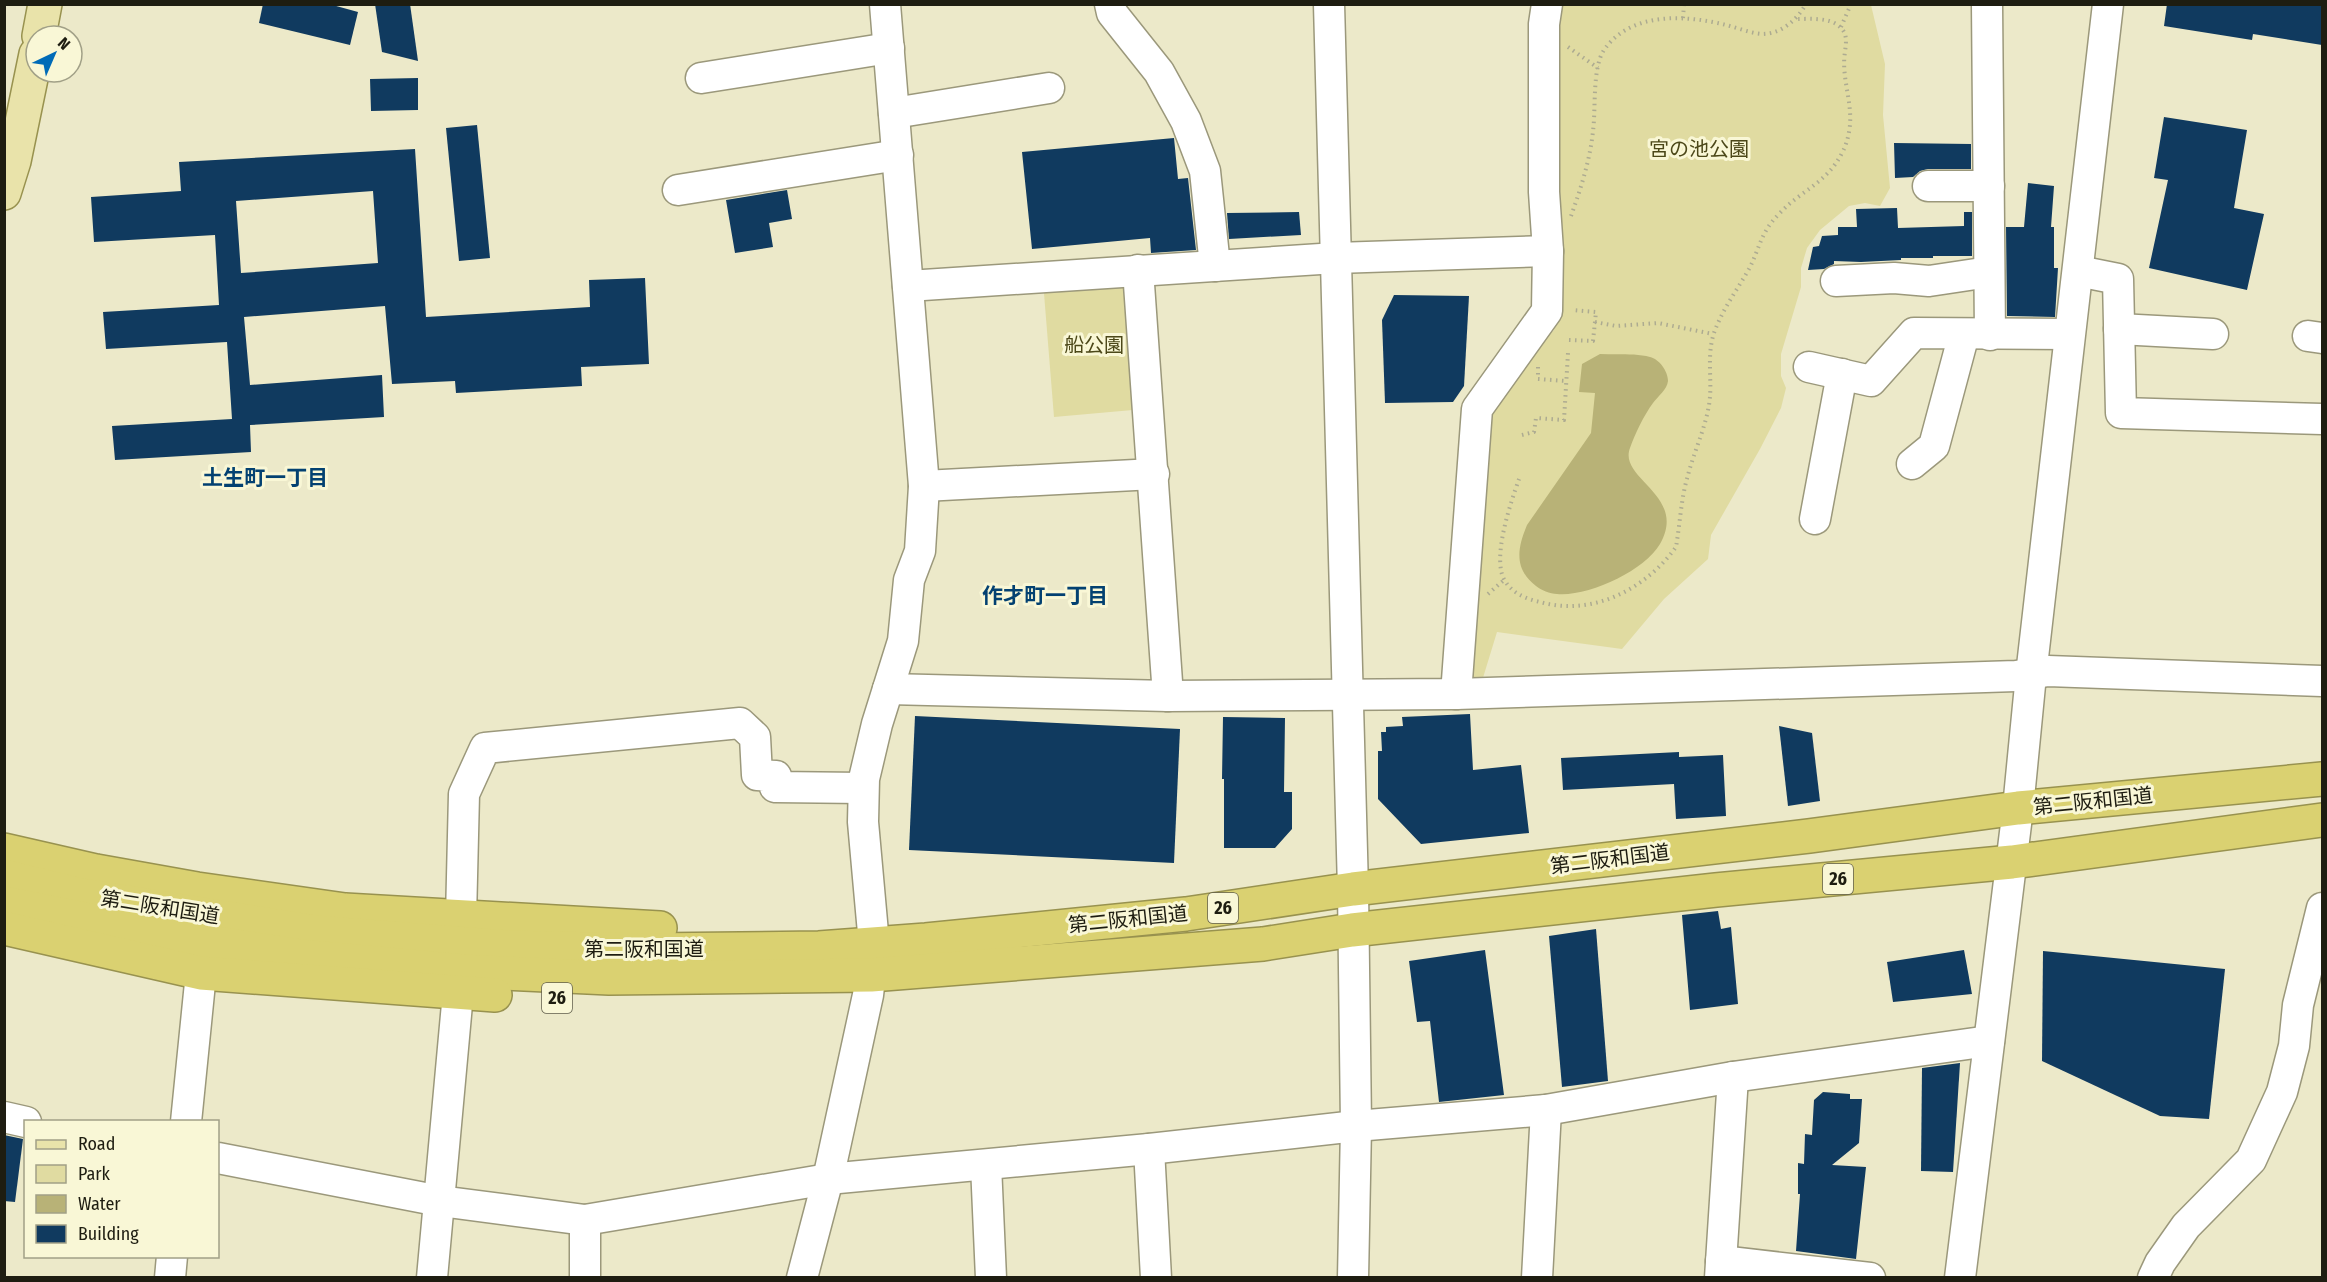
<svg xmlns="http://www.w3.org/2000/svg" width="2327" height="1282" font-family="'Fira Sans Condensed','Noto Sans JP',sans-serif">
<style>
.green{fill:#e0dba1}
.water{fill:#b8b277}
.building{fill:#103a5f;fill-rule:evenodd}
.lines{fill:none;stroke-linecap:round;stroke-linejoin:round}
.minor-casing{stroke:#9b987b;stroke-width:33}
.major-casing{stroke:#98924f;stroke-width:36}
.highway-casing{stroke:#98924f;stroke-width:36}
.path{stroke:#adab91;stroke-width:4;stroke-dasharray:1.5 4.5;stroke-linecap:butt}
.minor{stroke:#fff;stroke-width:30}
.major{stroke:#e9e3aa;stroke-width:33}
.highway{stroke:#dad171;stroke-width:33}
.labels{text-anchor:middle;dominant-baseline:central;stroke-width:6;stroke-linejoin:round;paint-order:stroke}
.shield{fill:#f9f7d6;stroke:#605e4c;stroke-width:1.5}
.shield-label{font-size:18px;font-weight:bold;fill:#1e1d11}
.park-label{font-size:20px;fill:#4c4819;stroke:#f9f7d6}
.street-label{font-size:20px;fill:#1e1d11;stroke:#f9f7d6}
.neighbourhood-label{font-size:21px;font-weight:bold;fill:#034171;stroke:#f9f7d6}
</style>
<rect width="100%" height="100%" fill="#ece9c9"/>
<g class="green">
<path d="M 1560,4 L 1871,5 L 1885,64 L 1883,115 L 1890,188 L 1880,206 L 1865,203 L 1849,206 L 1820,230 L 1807,248 L 1801,268 L 1801,287 L 1781,354 L 1781,376 L 1786,388 L 1781,408 L 1760,449 L 1711,535 L 1708,559 L 1664,599 L 1622,649 L 1497,632 L 1482,681 L 1470,681 L 1490,413 L 1507,380 L 1554,330 L 1558,314 L 1553,29 Z"/>
<path d="M 1133,275 L 1144,409 L 1054,417 L 1043,281 Z"/>
</g>
<path class="water" d="M 1600,354 C 1616,355 1635,353 1650,357 C 1659,359 1668,371 1668,381 C 1667,390 1658,396 1653,403 C 1644,415 1635,434 1630,448 C 1618,479 1688,495 1660,544 C 1644,571 1588,597 1557,594 C 1550,594 1541,590 1536,586 C 1514,569 1517,549 1527,525 L 1591,433 L 1595,393 L 1579,392 L 1582,364 Z"/>
<g class="building">
<path d="M 263,4 L 329,4 L 358,12 L 350,45 L 259,23 Z"/>
<path d="M 375,4 L 410,4 L 418,61 L 382,52 Z"/>
<path d="M 2167,4 L 2322,4 L 2322,45 L 2253,34 L 2252,40 L 2164,26 Z"/>
<path d="M 418,78 L 418,110 L 371,111 L 370,79 Z"/>
<path d="M 2164,117 L 2247,130 L 2234,208 L 2264,214 L 2247,290 L 2149,268 L 2168,180 L 2154,178 Z"/>
<path d="M 477,125 L 490,258 L 459,261 L 446,128 Z"/>
<path d="M 1174,138 L 1178,179 L 1188,178 L 1196,250 L 1151,253 L 1150,238 L 1032,249 L 1022,152 Z"/>
<path d="M 1894,143 L 1971,144 L 1971,169 L 1928,169 L 1920,171 L 1913,177 L 1895,178 Z"/>
<path d="M 415,149 L 426,317 L 590,307 L 589,280 L 645,278 L 649,364 L 581,367 L 582,386 L 456,393 L 455,381 L 392,384 L 385,306 L 244,317 L 250,385 L 382,375 L 384,417 L 250,425 L 251,452 L 115,460 L 112,426 L 232,419 L 227,342 L 106,349 L 103,312 L 219,305 L 215,235 L 94,242 L 91,197 L 181,191 L 179,162 ZM 373,191 L 378,263 L 241,273 L 236,201 Z"/>
<path d="M 2028,183 L 2054,186 L 2051,227 L 2054,227 L 2054,268 L 2058,268 L 2055,317 L 2007,316 L 2006,227 L 2024,227 Z"/>
<path d="M 787,190 L 792,219 L 769,223 L 773,247 L 735,253 L 726,200 Z"/>
<path d="M 1897,208 L 1898,228 L 1964,226 L 1964,212 L 1972,212 L 1972,256 L 1933,256 L 1933,258 L 1901,258 L 1901,260 L 1861,262 L 1834,261 L 1834,264 L 1824,269 L 1808,270 L 1813,247 L 1819,246 L 1822,236 L 1838,235 L 1838,227 L 1857,227 L 1856,209 Z"/>
<path d="M 1299,212 L 1301,235 L 1229,239 L 1227,213 Z"/>
<path d="M 1394,295 L 1469,296 L 1464,386 L 1453,402 L 1385,403 L 1382,320 Z"/>
<path d="M 1470,714 L 1473,770 L 1521,765 L 1529,833 L 1421,844 L 1378,799 L 1378,751 L 1382,751 L 1381,732 L 1386,732 L 1386,727 L 1403,726 L 1402,717 Z"/>
<path d="M 915,716 L 1180,729 L 1174,863 L 909,850 Z"/>
<path d="M 1223,717 L 1285,718 L 1284,792 L 1292,792 L 1292,829 L 1275,848 L 1224,848 L 1224,779 L 1222,779 Z"/>
<path d="M 1779,726 L 1812,733 L 1820,801 L 1788,806 Z"/>
<path d="M 1679,752 L 1679,757 L 1723,755 L 1726,816 L 1676,819 L 1674,784 L 1563,790 L 1561,758 Z"/>
<path d="M 1718,911 L 1721,929 L 1731,927 L 1738,1004 L 1690,1010 L 1682,915 Z"/>
<path d="M 1596,929 L 1608,1081 L 1562,1087 L 1549,936 Z"/>
<path d="M 1485,950 L 1504,1095 L 1439,1102 L 1430,1021 L 1417,1022 L 1409,961 Z"/>
<path d="M 1964,950 L 1972,994 L 1893,1002 L 1887,962 Z"/>
<path d="M 2043,951 L 2225,969 L 2209,1119 L 2160,1116 L 2042,1061 Z"/>
<path d="M 1960,1063 L 1953,1172 L 1921,1171 L 1922,1068 Z"/>
<path d="M 1823,1092 L 1850,1094 L 1850,1099 L 1862,1099 L 1859,1143 L 1832,1165 L 1866,1167 L 1856,1259 L 1796,1251 L 1800,1194 L 1798,1194 L 1798,1163 L 1804,1164 L 1805,1134 L 1812,1135 L 1814,1100 Z"/>
<path d="M 4,1135 L 23,1139 L 15,1202 L 4,1201 Z"/>
</g>
<g class="lines">
<g class="minor-casing">
<g id="minor">
<path d="M 1110,4 L 1112,13 L 1159,72 L 1186,121 L 1205,171 L 1215,266"/>
<path d="M 1329,4 L 1353,889 L 1356,1126 L 1353,1278"/>
<path d="M 1987,4 L 1990,335"/>
<path d="M 701,78 L 889,48"/>
<path d="M 894,113 L 1049,88"/>
<path d="M 1928,186 L 1989,186"/>
<path d="M 678,190 L 898,155"/>
<path d="M 1138,270 L 1168,696"/>
<path d="M 2078,271 L 2118,279 L 2121,413 L 2322,419"/>
<path d="M 1836,281 L 1894,278 L 1929,281 L 1989,272"/>
<path d="M 908,286 L 1336,258 L 1548,251"/>
<path d="M 2119,329 L 2213,334"/>
<path d="M 2308,336 L 2322,338"/>
<path d="M 1809,367 L 1871,381 L 1914,333 L 2069,334"/>
<path d="M 1912,464 L 1934,446 L 1964,334"/>
<path d="M 924,486 L 1154,474"/>
<path d="M 1815,519 L 1842,374"/>
<path d="M 888,689 L 1168,696 L 1456,694 L 2016,676 L 2048,671 L 2322,681"/>
<path d="M 1456,694 L 1477,409 L 1547,311 L 1548,251 L 1544,192 L 1544,24 L 1547,4"/>
<path d="M 461,918 L 464,794 L 485,748 L 740,723 L 755,737 L 757,775 L 776,776 L 775,787 L 863,788"/>
<path d="M 4,1117 L 26,1122"/>
<path d="M 186,1122 L 201,973"/>
<path d="M 1149,1149 L 1156,1278"/>
<path d="M 218,1158 L 440,1201 L 585,1220 L 828,1179 L 1149,1149 L 1356,1126 L 1546,1110 L 1733,1077 L 1989,1041"/>
<path d="M 986,1165 L 991,1278"/>
<path d="M 1721,1261 L 1870,1278"/>
<path d="M 170,1278 L 172,1256"/>
<path d="M 432,1278 L 458,993"/>
<path d="M 585,1278 L 585,1220"/>
<path d="M 802,1278 L 828,1179 L 868,995 L 874,944 L 863,822 L 864,779 L 877,724 L 903,641 L 909,580 L 920,551 L 924,486 L 885,4"/>
<path d="M 1537,1278 L 1546,1110"/>
<path d="M 1720,1278 L 1733,1077"/>
<path d="M 1960,1278 L 2018,808 L 2031,675 L 2108,4"/>
<path d="M 2153,1278 L 2160,1263 L 2186,1226 L 2251,1160 L 2282,1092 L 2294,1046 L 2298,1005 L 2322,908"/>
</g>
</g>
<g class="major-casing">
<g id="major">
<path d="M 39,36 L 45,4"/>
<path d="M 4,193 L 14,161 L 36,54"/>
</g>
</g>
<g class="highway-casing">
<g id="highway">
<path d="M 4,850 L 96,871 L 197,889 L 345,910 L 660,928"/>
<path d="M 4,876 L 77,894 L 315,932 L 508,947 L 648,950 L 819,948 L 926,940 L 1186,914 L 1353,889 L 1809,836 L 2018,808 L 2322,779"/>
<path d="M 4,903 L 165,935 L 301,956 L 464,971 L 609,978 L 871,975 L 1263,944 L 1352,930 L 1716,890 L 2012,862 L 2322,820"/>
<path d="M 4,928 L 201,973 L 495,995"/>
</g>
</g>
<g class="path">
<path d="M 1683,18 L 1684,4"/>
<path d="M 1841,27 L 1851,4"/>
<path d="M 1568,47 L 1598,68"/>
<path d="M 1571,216 C 1581,188 1590,160 1593,131 C 1596,109 1592,68 1604,50 C 1631,11 1686,15 1726,25 C 1738,28 1750,33 1762,34 C 1781,34 1797,20 1806,4"/>
<path d="M 1595,322 L 1616,326 L 1658,323 L 1713,334"/>
<path d="M 1569,340 L 1593,341 L 1596,312 L 1572,310"/>
<path d="M 1538,367 L 1538,379 L 1566,381"/>
<path d="M 1522,435 L 1534,432 L 1536,418 L 1564,420 L 1568,353"/>
<path d="M 1519,479 C 1511,502 1491,559 1505,581 C 1513,594 1527,599 1540,602 C 1592,617 1646,589 1676,547 C 1680,524 1681,498 1688,475 C 1694,452 1705,429 1709,405 C 1713,382 1706,357 1714,333 C 1722,310 1737,290 1749,269 C 1760,248 1760,233 1779,214 C 1802,189 1827,184 1843,151 C 1847,143 1849,134 1850,125 C 1852,100 1841,76 1845,52 C 1846,43 1848,34 1840,27 C 1830,17 1809,19 1796,19"/>
<path d="M 1488,594 L 1504,580"/>
</g>
<use href="#minor" class="minor"/>
<use href="#major" class="major"/>
<use href="#highway" class="highway"/>
</g>
<g class="labels">
<g class="shield">
<rect x="1823" y="864" width="30" height="30" rx="4.5"/>
<rect x="1208" y="893" width="30" height="30" rx="4.5"/>
<rect x="542" y="983" width="30" height="30" rx="4.5"/>
</g>
<g class="shield-label">
<text x="1838" y="879">26</text>
<text x="1223" y="908">26</text>
<text x="557" y="998">26</text>
</g>
<g class="park-label">
<text x="1699" y="149">宮の池公園</text>
<text x="1094" y="345">船公園</text>
</g>
<g class="street-label">
<text transform="translate(2093 801) rotate(-6)">第二阪和国道</text>
<text transform="translate(1610 859) rotate(-7)">第二阪和国道</text>
<text transform="translate(160 907) rotate(9)">第二阪和国道</text>
<text transform="translate(1128 919) rotate(-6)">第二阪和国道</text>
<text x="644" y="949">第二阪和国道</text>
</g>
<g class="neighbourhood-label">
<text x="265" y="478">土生町一丁目</text>
<text x="1045" y="596">作才町一丁目</text>
</g>
</g>
<rect width="2327" height="1282" fill="none" stroke="#1e1d11" stroke-width="12"/>
<rect x="24" y="1120" width="195" height="138" fill="#f9f7d6" stroke="#a1a087" stroke-width="1.5"/>
<rect x="36" y="1140" width="30" height="9" fill="#e9e3aa" stroke="#a1a087" stroke-width="1.5"/>
<text x="78" y="1150" font-size="18" fill="#1e1d11">Road</text>
<rect x="36" y="1165" width="30" height="18" fill="#e0dba1" stroke="#a1a087" stroke-width="1.5"/>
<text x="78" y="1180" font-size="18" fill="#1e1d11">Park</text>
<rect x="36" y="1195" width="30" height="18" fill="#b8b277" stroke="#a1a087" stroke-width="1.5"/>
<text x="78" y="1210" font-size="18" fill="#1e1d11">Water</text>
<rect x="36" y="1225" width="30" height="18" fill="#103a5f" stroke="#a1a087" stroke-width="1.5"/>
<text x="78" y="1240" font-size="18" fill="#1e1d11">Building</text>
<g transform="translate(54 54) rotate(44)"><circle r="28" fill="#f9f7d6" stroke="#a1a087" stroke-width="1.5"/>
<path d="M0-4.5L10 22L0 15L-10 22Z" fill="#006bb7"/>
<text y="-9" font-size="16" font-weight="bold" text-anchor="middle" fill="#1e1d11">N</text>
</g>
</svg>
